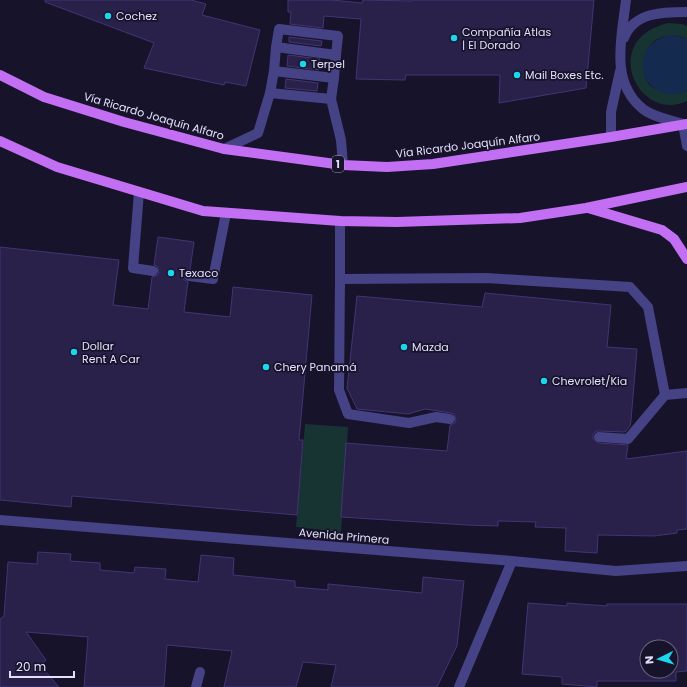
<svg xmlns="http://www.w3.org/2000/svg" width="687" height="687" font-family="Poppins,sans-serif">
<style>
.green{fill:#173433}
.water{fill:#142a4e}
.building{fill:#29214a;stroke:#423574;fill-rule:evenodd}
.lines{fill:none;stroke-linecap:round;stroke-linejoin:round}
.service{stroke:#454285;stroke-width:10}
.minor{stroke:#454285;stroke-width:10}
.primary{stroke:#c36ff4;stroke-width:10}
.poi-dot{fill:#1bd7ed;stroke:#17132a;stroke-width:1.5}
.labels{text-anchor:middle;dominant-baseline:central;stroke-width:3.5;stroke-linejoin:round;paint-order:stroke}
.shield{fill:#17132a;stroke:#a6a2bd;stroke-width:1}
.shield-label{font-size:10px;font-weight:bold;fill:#e3dffc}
.poi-label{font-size:11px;fill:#e3dffc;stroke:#17132a;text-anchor:start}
.street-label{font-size:11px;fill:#e3dffc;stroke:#17132a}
</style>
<rect width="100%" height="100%" fill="#17132a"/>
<g class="green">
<path d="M 668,23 L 682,24 L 687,26 L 687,39 C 682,36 677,36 672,36 C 639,34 636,82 656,89 C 664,92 675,91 684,92 L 687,90 L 687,101 C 639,124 598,40 668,23 Z"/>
<path d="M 305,424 L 348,427 L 341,532 L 296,527 Z"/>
</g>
<path class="water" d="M 674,35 L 687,39 L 687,90 C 682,94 675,95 669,94 C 633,89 633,38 674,35 Z"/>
<g class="building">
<path d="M 45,0 L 191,0 L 206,4 L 202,15 L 260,30 L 246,86 L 225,82 L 224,85 L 144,68 L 154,43 L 45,2 Z"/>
<path d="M 288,0 L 332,0 L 362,3 L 363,0 L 411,1 L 411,0 L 594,0 L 586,88 L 499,103 L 500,75 L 406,75 L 405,80 L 356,79 L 361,19 L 324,16 L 323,28 L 290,24 L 291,12 L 288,12 Z"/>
<path d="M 289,37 L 322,41 L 321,46 L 289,42 Z"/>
<path d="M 288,55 L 320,59 L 319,70 L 287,66 Z"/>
<path d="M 286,79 L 318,83 L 317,91 L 285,88 Z"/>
<path d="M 158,237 L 194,242 L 190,270 L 186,270 L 183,275 L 183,279 L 188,282 L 184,312 L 230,317 L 233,287 L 312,295 L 299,440 L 303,440 L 297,515 L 72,496 L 71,507 L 0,500 L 0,247 L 119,260 L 113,305 L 148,309 L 152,277 L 158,275 L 159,272 L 157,266 L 154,265 Z"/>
<path d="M 485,293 L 611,305 L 607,347 L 637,349 L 631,420 L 630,426 L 625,432 L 597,431 L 593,434 L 593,439 L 599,443 L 628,445 L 626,459 L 687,451 L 687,529 L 677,530 L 677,533 L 654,536 L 598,535 L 597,553 L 565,551 L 566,528 L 535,527 L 536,522 L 498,521 L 498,526 L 467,525 L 341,517 L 346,443 L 447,451 L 450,425 L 455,423 L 456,420 L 454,414 L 451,413 L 425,409 L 408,414 L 357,409 L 347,388 L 357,296 L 482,307 Z"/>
<path d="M 38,552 L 71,554 L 70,561 L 100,563 L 100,570 L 134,573 L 135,567 L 166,569 L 165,579 L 198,582 L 201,555 L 234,558 L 233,575 L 295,581 L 295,587 L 328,590 L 328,584 L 422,593 L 423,577 L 464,581 L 457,646 L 437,687 L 331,687 L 336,665 L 303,662 L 296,687 L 224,687 L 232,651 L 167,645 L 164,687 L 84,687 L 88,637 L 26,632 L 46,660 L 40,665 L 59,687 L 0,687 L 0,619 L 4,616 L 8,562 L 37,564 Z"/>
<path d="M 528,603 L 567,606 L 567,603 L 607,606 L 607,604 L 687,604 L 687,671 L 676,672 L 676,681 L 597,681 L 597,687 L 562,684 L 562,677 L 522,674 ZM 647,647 L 671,647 L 671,671 L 647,671 Z"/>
</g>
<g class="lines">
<g class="service">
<path d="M 276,47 L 279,29 L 338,36 L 336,55"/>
<path d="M 274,71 L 276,47 L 336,55 L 334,78"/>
<path d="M 270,93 L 274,71 L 334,78 L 331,99"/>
<path d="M 224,149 L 258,133 L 270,93 L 331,99 L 341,140 L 343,165"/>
<path d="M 139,192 L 133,268 L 153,271"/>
<path d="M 340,221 L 340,279 L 486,278 L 630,287 L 648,307 L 665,395 L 687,393"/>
<path d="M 189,276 L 213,279 L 226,213"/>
<path d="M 340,279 L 339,390 L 348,414 L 409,423 L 436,417 L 450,419"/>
<path d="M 599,437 L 628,439 L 665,395"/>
</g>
<g class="minor">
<path d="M 626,0 C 622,36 609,82 643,109 C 653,117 670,120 683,124"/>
<path d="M 624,38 C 634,12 663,12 687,12"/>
<path d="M 683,124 L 687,146"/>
<path d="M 611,137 L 611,112 L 620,71"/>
<path d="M 0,520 L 512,561 L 616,571 L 687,566"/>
<path d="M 196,687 L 200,672"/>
<path d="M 459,687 L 512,561"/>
</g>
<g class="primary">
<path d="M 0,75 L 44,97 L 124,122 L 224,149 L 343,165 L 387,167 L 433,164 L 611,137 L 687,124"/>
<path d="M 0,141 L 57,167 L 203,211 L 340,221 L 397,222 L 520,218 L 586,208 L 687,187"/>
<path d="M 588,208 L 662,230 L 674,239 L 687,259"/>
</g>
</g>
<g class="poi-dot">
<circle cx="108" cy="16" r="4"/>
<circle cx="454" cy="38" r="4"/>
<circle cx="303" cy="64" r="4"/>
<circle cx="517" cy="75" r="4"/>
<circle cx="171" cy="273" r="4"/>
<circle cx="404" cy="347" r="4"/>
<circle cx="74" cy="352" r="4"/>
<circle cx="266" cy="367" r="4"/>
<circle cx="544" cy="381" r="4"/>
</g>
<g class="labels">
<rect class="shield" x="332" y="156" width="12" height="16" rx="3"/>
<g class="shield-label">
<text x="338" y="164">1</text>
</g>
<g class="poi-label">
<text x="116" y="16">Cochez</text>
<text x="462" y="32">Compañía Atlas<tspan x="462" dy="13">| El Dorado</tspan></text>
<text x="311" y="64">Terpel</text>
<text x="525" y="75">Mail Boxes Etc.</text>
<text x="179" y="273">Texaco</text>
<text x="82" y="346">Dollar<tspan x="82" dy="13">Rent A Car</tspan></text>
<text x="412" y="347">Mazda</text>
<text x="274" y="367">Chery Panamá</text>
<text x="552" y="381">Chevrolet/Kia</text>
</g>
<g class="street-label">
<text transform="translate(154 116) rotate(16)">Vía Ricardo Joaquín Alfaro</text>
<text transform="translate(468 145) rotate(-7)">Vía Ricardo Joaquín Alfaro</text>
<text transform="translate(344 536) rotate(5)">Avenida Primera</text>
</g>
</g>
<g transform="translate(659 659) rotate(265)"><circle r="19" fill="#17132a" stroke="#69657e"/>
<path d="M0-3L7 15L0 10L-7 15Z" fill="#1bd7ed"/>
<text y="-6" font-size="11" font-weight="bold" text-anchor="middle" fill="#e3dffc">N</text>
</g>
<path d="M10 671v6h64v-6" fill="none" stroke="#e3dffc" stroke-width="2"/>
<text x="16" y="671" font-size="12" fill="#e3dffc" stroke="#17132a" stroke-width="3" paint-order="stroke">20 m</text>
</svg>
